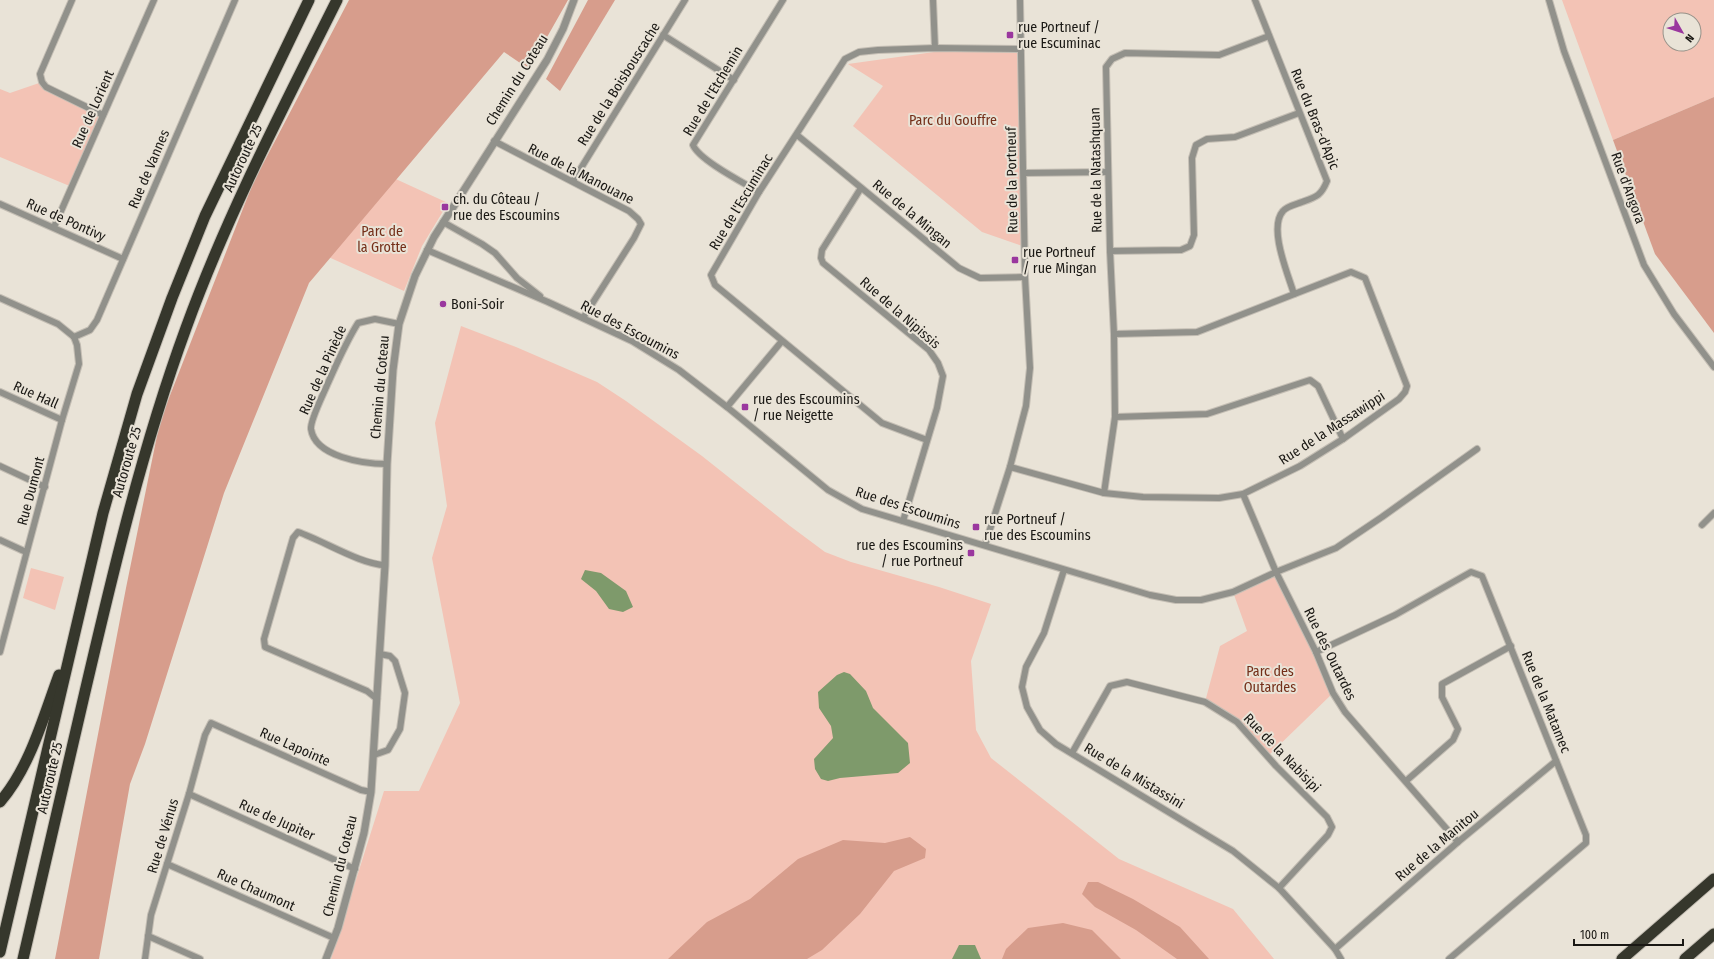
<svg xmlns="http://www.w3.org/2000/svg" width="1714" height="959" font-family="'Fira Sans Condensed',sans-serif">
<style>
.green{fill:#f3c3b5;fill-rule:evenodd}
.forest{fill:#d79d8c}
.water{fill:#7e9a6b}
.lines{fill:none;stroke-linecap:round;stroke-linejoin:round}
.minor-casing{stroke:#c4beb4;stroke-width:8}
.tertiary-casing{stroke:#c4beb4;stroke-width:9}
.motorway-casing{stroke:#c4beb4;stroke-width:13}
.minor{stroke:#91918b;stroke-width:6}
.tertiary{stroke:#91918b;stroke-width:7}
.motorway{stroke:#36372c;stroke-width:11}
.poi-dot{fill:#9a379e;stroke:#e9e3d7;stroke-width:1.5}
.labels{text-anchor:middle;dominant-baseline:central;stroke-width:4;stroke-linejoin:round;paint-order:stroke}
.poi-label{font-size:14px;fill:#1a1814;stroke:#e9e3d7;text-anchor:start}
.street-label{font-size:14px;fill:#1a1814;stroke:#e9e3d7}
.park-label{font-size:14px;fill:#742f19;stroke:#e9e3d7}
</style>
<rect width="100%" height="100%" fill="#e9e3d7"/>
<g class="green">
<path d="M 1562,0 L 1714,0 L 1714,97 L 1613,140 ZM 1670,20 L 1694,20 L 1694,44 L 1670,44 Z"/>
<path d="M 934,52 L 1018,52 L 1025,247 L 982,232 L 853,126 L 883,86 L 848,64 Z"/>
<path d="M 42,82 L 103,116 L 72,187 L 0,157 L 0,89 L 10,93 Z"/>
<path d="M 387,175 L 448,203 L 422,246 L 404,291 L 324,255 Z"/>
<path d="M 461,326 L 516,347 L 597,382 L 626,401 L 702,456 L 790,526 L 825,552 L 851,562 L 939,587 L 991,604 L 971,661 L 976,730 L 991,758 L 1119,859 L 1233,909 L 1274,959 L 331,959 L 384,791 L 419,791 L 460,703 L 432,558 L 447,506 L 435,423 Z"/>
<path d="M 31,568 L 64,577 L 55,610 L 23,598 Z"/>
<path d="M 1276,572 L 1333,693 L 1268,756 L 1237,722 L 1205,702 L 1220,646 L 1247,631 L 1233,592 Z"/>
</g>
<g class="forest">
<path d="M 349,0 L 568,0 L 529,69 L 504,52 L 309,283 L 224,493 L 145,744 L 130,784 L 99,959 L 55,959 L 126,588 L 160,421 L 253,183 Z"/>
<path d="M 588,0 L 615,0 L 560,91 L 546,79 Z"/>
<path d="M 1714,97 L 1714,333 L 1655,254 L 1613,140 Z"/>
<path d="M 910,837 L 926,849 L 925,858 L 894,871 L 860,914 L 822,950 L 807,959 L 668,959 L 707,922 L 750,899 L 798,859 L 843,840 L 885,843 Z"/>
<path d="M 1088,882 L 1098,882 L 1133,899 L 1180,927 L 1209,959 L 1177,959 L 1136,930 L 1095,907 L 1082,894 Z"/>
<path d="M 1063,923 L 1092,930 L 1121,959 L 1002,959 L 1006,949 L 1028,928 Z"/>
</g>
<g class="water">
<path d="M 585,570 L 601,573 L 626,591 L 633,607 L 623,612 L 609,609 L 596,591 L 581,579 Z"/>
<path d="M 844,672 L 850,674 L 866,691 L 873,708 L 908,743 L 910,763 L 898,773 L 840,778 L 828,781 L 821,779 L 815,769 L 814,759 L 833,738 L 831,726 L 819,708 L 818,692 L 837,675 Z"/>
<path d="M 959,945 L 975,945 L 981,959 L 952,959 Z"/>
</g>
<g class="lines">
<g class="minor-casing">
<g id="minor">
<path d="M 72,0 L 40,74 L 42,82 L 46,87 L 103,115"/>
<path d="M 933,0 L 935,48"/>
<path d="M 1255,0 L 1327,181 C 1321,196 1316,197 1302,202 C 1297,204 1287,206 1283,211 C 1268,228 1288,274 1294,294"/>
<path d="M 1549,0 L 1564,51 L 1644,265 L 1674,314 L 1714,367"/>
<path d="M 663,35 L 734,80"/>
<path d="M 797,135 L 959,268 L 980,278 L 1025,277"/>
<path d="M 494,141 L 629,211 L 638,219 L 641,224 L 634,238 L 583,318"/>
<path d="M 1024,173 L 1108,172"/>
<path d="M 573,181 L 685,0"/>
<path d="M 861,188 L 822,250 L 821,258 L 823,263 L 929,350 L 938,363 L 943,376 L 937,408 L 903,521"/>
<path d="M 759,192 C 744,183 699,160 693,145 L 783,0"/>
<path d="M 0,204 L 123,259"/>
<path d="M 443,222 L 482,244 L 495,253 L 517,278 L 540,296"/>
<path d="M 54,227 L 154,0"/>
<path d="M 427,250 L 548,302 L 632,341 L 679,370 L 727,407 L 828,490 L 862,509 L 1150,595 L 1176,600 L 1201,600 L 1233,592 L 1276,572 L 1336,548 L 1382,517 L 1477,449"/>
<path d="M 1110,251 L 1181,250 L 1190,246 L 1194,235 L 1192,158 L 1196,145 L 1207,139 L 1235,137 L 1299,113"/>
<path d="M 0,298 L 58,324 L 74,337"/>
<path d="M 74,337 L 90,330 L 97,320 L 235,0"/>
<path d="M 0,392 L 62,420"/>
<path d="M 727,407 L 782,341"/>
<path d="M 1115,417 L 1207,414 L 1310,380 L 1318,386 L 1343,439"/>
<path d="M 927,440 L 882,423 L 715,285 L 711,275 L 759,192 L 845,59 L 859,52 L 878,50 L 935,48 L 1021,49"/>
<path d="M 387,464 C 364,464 315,457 311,429 C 310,420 324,393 328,383 C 337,363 346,342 358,323 L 375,319 L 399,324"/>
<path d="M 0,466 L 45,487"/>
<path d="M 1010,467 L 1104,493 L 1143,497 L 1219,498 L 1243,494 L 1300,466 L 1343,439 L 1399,399 L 1405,392 L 1407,386 L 1365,278 L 1351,272 L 1197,332 L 1114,334"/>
<path d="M 1104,493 L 1115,417 L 1114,334 L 1110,251 L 1106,67 L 1112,59 L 1125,53 L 1219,55 L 1269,36"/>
<path d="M 1243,494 L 1276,572 L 1316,652 L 1333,693 L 1345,712 L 1458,842"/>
<path d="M 1702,525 L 1714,513"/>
<path d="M 0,540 L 26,552"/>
<path d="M 985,545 L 1010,467 L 1026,406 L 1030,368 L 1025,277 L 1020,0"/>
<path d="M 1064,570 L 1044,633 L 1026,667 L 1022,687 L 1027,707 L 1040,730 L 1056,744 L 1233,851 L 1279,888 L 1335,949 L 1341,959"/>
<path d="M 0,652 L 62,420 L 79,364 L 77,345 L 74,337"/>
<path d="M 1316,652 L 1395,615 L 1471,572 L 1482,576 L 1586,835 L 1586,843 L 1449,959"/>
<path d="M 377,699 L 367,691 L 265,647 L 264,639 L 293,538 L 298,532 C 322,540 362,565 385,565"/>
<path d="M 1072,753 L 1110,686 L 1127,682 L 1205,702 L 1237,722 L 1276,766 L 1327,817 L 1332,827 L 1328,835 L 1279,888"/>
<path d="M 374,755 L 388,750 L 400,729 L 405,693 L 395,661 L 390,656 L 380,654"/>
<path d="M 1406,781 L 1453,740 L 1458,729 L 1442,697 L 1442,684 L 1511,646"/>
<path d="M 189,794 L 355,869"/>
<path d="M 167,864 L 334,938"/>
<path d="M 148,936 L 200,959"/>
<path d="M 1335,949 L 1458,842 L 1556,761"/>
<path d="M 145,959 L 151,915 L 189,794 L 205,735 L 211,723 L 361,790 L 371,792"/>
</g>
</g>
<g class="tertiary-casing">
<path id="tertiary" d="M 326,959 L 338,928 L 364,833 L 371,792 L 385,565 L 387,464 L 393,370 L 399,324 L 415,276 L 434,237 L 547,60 L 563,29 L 574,0"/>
</g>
<g class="motorway-casing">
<g id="motorway">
<path d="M 0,802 C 30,767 43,718 59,675"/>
<path d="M 0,952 L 103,513 L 137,394 L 172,298 L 205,216 L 309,0"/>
<path d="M 23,959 C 43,871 64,784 84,696 C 113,572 142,448 186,328 C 227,215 283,108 337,0"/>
<path d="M 1622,959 L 1714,879"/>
<path d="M 1685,959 L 1714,934"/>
</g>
</g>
<use href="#minor" class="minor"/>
<use href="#tertiary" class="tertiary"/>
<use href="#motorway" class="motorway"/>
</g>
<g class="poi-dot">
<rect x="1006" y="31" width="8" height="8" rx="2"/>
<rect x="441" y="203" width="8" height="8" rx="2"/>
<rect x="1011" y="256" width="8" height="8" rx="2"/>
<circle cx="443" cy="304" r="4"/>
<rect x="741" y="403" width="8" height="8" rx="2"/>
<rect x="972" y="523" width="8" height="8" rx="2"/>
<rect x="967" y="549" width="8" height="8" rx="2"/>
</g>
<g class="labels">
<g class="poi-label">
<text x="1018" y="27">rue Portneuf /<tspan x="1018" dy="16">rue Escuminac</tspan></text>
<text x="453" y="199">ch. du Côteau /<tspan x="453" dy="16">rue des Escoumins</tspan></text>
<text x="1023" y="252">rue Portneuf<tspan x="1023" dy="16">/ rue Mingan</tspan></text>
<text x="451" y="304">Boni-Soir</text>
<text x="753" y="399">rue des Escoumins<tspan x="753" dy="16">/ rue Neigette</tspan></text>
<text x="984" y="519">rue Portneuf /<tspan x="984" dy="16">rue des Escoumins</tspan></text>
<text x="963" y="545" text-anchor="end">rue des Escoumins<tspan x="963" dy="16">/ rue Portneuf</tspan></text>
</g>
<g class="street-label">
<text transform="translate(517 80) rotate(-58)">Chemin du Coteau</text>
<text transform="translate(619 84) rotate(-58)">Rue de la Boisbouscache</text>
<text transform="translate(713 91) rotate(-59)">Rue de l'Etchemin</text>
<text transform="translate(93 109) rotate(-66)">Rue de Lorient</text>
<text transform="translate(1315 119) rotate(68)">Rue du Bras-d'Apic</text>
<text transform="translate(243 158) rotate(-65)">Autoroute 25</text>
<text transform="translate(149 169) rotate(-67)">Rue de Vannes</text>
<text transform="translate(1096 170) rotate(-91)">Rue de la Natashquan</text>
<text transform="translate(581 174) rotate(27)">Rue de la Manouane</text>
<text transform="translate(1012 180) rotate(-91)">Rue de la Portneuf</text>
<text transform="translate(1628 188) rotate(70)">Rue d'Angora</text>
<text transform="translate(741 202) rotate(-59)">Rue de l'Escuminac</text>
<text transform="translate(912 214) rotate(40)">Rue de la Mingan</text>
<text transform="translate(66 220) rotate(24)">Rue de Pontivy</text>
<text transform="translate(900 313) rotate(41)">Rue de la Nipissis</text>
<text transform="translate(630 330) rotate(28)">Rue des Escoumins</text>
<text transform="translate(323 370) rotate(-66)">Rue de la Pinède</text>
<text transform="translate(380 387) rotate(-85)">Chemin du Coteau</text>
<text transform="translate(36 395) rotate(24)">Rue Hall</text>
<text transform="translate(1332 428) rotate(-33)">Rue de la Massawippi</text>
<text transform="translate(127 462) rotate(-74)">Autoroute 25</text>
<text transform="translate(31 491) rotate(-75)">Rue Dumont</text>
<text transform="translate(908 508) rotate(18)">Rue des Escoumins</text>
<text transform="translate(1330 654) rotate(64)">Rue des Outardes</text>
<text transform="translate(1546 702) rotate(68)">Rue de la Matamec</text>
<text transform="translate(295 747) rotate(24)">Rue Lapointe</text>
<text transform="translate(1282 753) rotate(46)">Rue de la Nabisipi</text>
<text transform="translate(1134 776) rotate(31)">Rue de la Mistassini</text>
<text transform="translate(50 778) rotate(-77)">Autoroute 25</text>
<text transform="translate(277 820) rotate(24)">Rue de Jupiter</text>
<text transform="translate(163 836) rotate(-73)">Rue de Vénus</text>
<text transform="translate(1437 845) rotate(-40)">Rue de la Manitou</text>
<text transform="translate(340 866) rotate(-76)">Chemin du Coteau</text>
<text transform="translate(256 890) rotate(24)">Rue Chaumont</text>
</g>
<g class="park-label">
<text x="953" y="120">Parc du Gouffre</text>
<text x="382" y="231">Parc de<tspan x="382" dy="16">la Grotte</tspan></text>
<text x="1270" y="671">Parc des<tspan x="1270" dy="16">Outardes</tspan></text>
</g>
</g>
<g transform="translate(1682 32) rotate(129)"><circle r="19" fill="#e9e3d7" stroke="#969289"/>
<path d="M0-3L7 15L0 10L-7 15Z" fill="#9a379e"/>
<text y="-6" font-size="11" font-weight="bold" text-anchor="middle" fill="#1a1814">N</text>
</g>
<path d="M1574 939v6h109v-6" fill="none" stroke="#1a1814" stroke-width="2"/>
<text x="1580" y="939" font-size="12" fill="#1a1814" stroke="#e9e3d7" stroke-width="3" paint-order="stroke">100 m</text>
</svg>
